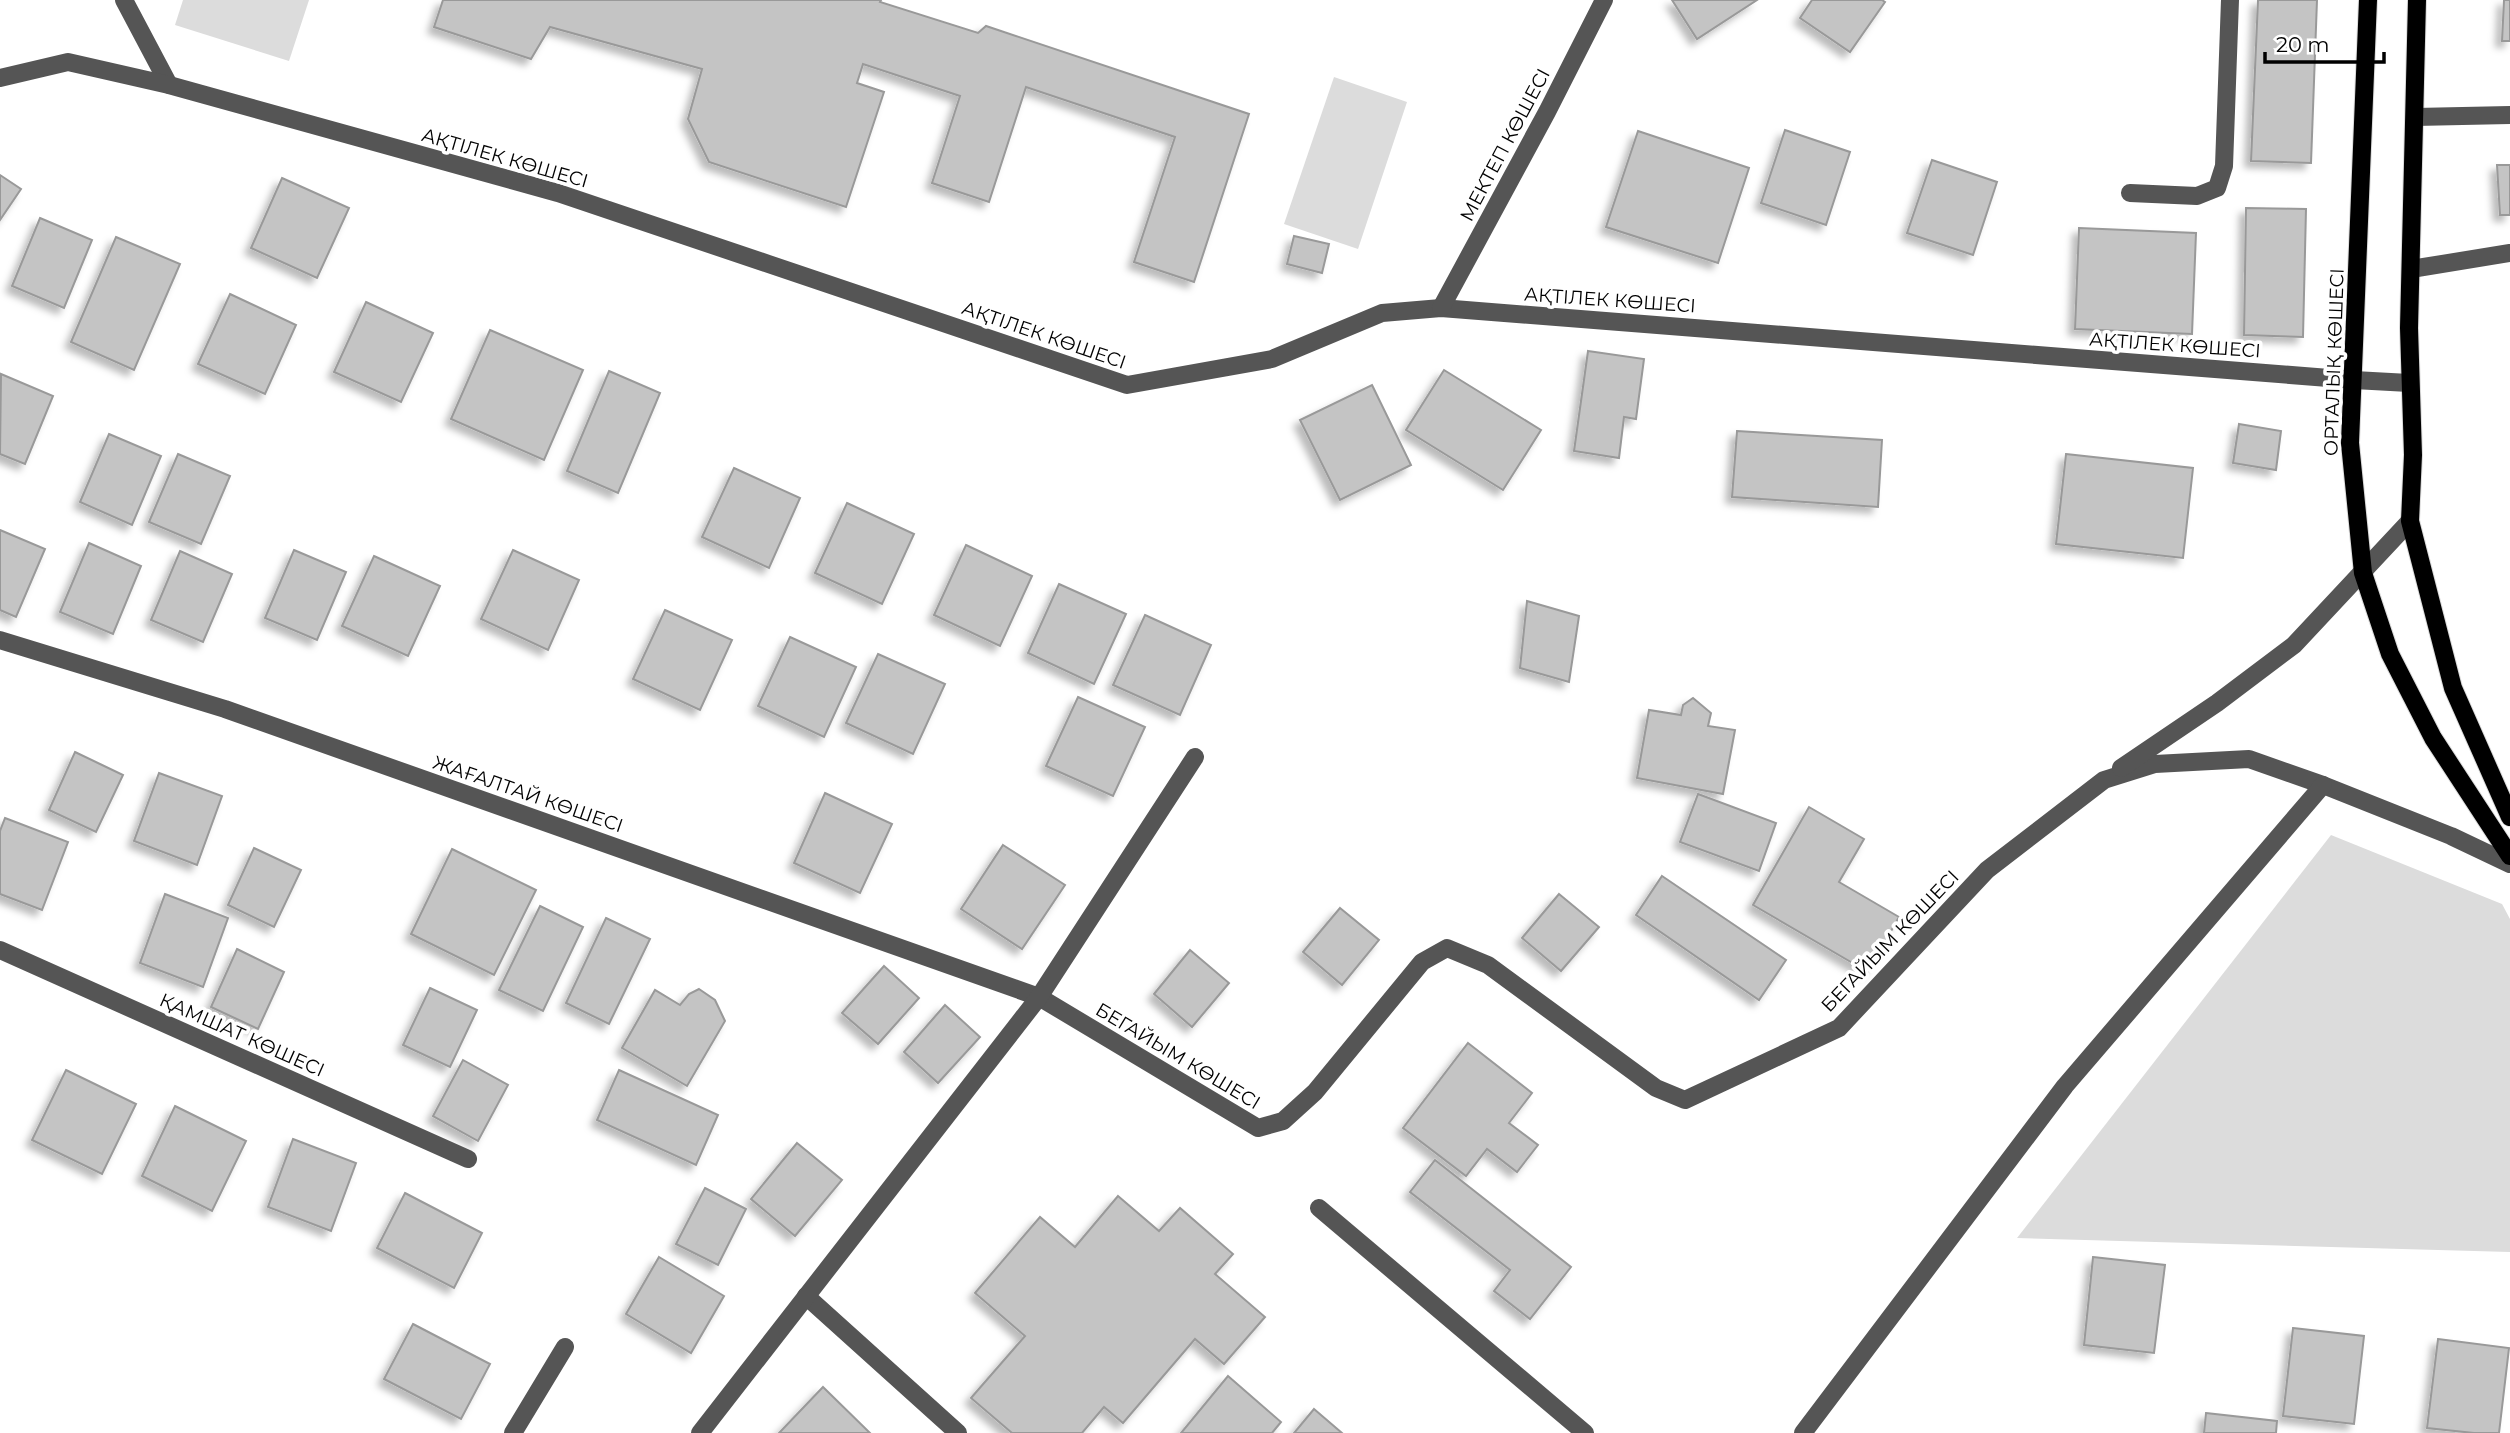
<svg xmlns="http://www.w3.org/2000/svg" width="2510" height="1433" font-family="Montserrat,sans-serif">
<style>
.green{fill:#dcdcdc}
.building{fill:#c4c4c4;stroke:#999;stroke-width:2;filter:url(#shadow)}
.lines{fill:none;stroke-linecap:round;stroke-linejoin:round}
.major-casing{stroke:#dbdbdb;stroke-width:20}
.minor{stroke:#555;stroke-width:18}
.major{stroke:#000;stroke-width:18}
.labels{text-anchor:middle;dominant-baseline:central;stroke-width:7;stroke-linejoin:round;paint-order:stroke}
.street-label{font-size:19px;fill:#000;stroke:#fff}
</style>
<defs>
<filter id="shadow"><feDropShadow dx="-6" dy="6" stdDeviation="3.5" flood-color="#0004"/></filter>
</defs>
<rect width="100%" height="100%" fill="#fff"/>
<g class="green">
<path d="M 183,0 L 309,0 L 289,61 L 175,25 Z"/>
<path d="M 1334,77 L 1407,102 L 1358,249 L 1284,224 Z"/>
<path d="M 2331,835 L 2502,904 L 2510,919 L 2510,1252 L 2017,1238 Z"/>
</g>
<g class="building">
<path d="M 443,0 L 881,0 L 880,2 L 978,33 L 986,26 L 1249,114 L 1194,282 L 1134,262 L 1175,137 L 1026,87 L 989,202 L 932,183 L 960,96 L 863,64 L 857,83 L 884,92 L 846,207 L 709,162 L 688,119 L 702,69 L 550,27 L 531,59 L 434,27 Z"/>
<path d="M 1672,0 L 1757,0 L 1697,39 Z"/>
<path d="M 1812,0 L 1882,0 L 1885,2 L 1850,52 L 1800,18 Z"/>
<path d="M 2258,0 L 2317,0 L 2311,163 L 2251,161 Z"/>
<path d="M 2504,0 L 2510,0 L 2510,41 L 2502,41 Z"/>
<path d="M 1785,130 L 1850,152 L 1826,225 L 1761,203 Z"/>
<path d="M 1638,131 L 1749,168 L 1718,263 L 1606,227 Z"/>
<path d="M 1932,160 L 1997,182 L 1973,255 L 1907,233 Z"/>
<path d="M 2497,165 L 2510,165 L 2510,215 L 2500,215 Z"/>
<path d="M 0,175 L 21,189 L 0,220 Z"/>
<path d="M 282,178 L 349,208 L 317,278 L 251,248 Z"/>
<path d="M 2246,208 L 2306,209 L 2303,337 L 2244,335 Z"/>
<path d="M 40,218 L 92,240 L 64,308 L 12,286 Z"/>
<path d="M 2079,228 L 2196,233 L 2192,334 L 2075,329 Z"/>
<path d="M 1294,236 L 1329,244 L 1322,273 L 1287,264 Z"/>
<path d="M 116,237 L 180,264 L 134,370 L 71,342 Z"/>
<path d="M 230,294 L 296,325 L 265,394 L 198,364 Z"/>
<path d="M 366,302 L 433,333 L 401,402 L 334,372 Z"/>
<path d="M 490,330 L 583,370 L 544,460 L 451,419 Z"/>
<path d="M 1588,351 L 1644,359 L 1636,419 L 1624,417 L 1619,458 L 1574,451 Z"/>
<path d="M 1444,370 L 1541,430 L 1503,490 L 1406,430 Z"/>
<path d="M 609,371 L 660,393 L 618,493 L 567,471 Z"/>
<path d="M 1,374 L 53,396 L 25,464 L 0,454 Z"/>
<path d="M 1372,385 L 1411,465 L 1340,500 L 1300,420 Z"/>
<path d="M 2239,424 L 2281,431 L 2276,470 L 2233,463 Z"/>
<path d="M 1737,431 L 1882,440 L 1878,507 L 1732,497 Z"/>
<path d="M 109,434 L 161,456 L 132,525 L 80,502 Z"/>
<path d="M 178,454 L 230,476 L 201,544 L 149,522 Z"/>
<path d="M 2066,454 L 2193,468 L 2183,558 L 2056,544 Z"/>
<path d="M 734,468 L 800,498 L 769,568 L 702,537 Z"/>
<path d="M 847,503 L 914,534 L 882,604 L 815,573 Z"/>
<path d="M 0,530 L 45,549 L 16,617 L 0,610 Z"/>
<path d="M 89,543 L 141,566 L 113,634 L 60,612 Z"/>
<path d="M 966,545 L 1032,576 L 1000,646 L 934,615 Z"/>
<path d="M 294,550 L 346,572 L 317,640 L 265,618 Z"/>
<path d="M 513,550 L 579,580 L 548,650 L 481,619 Z"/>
<path d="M 180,551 L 232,574 L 203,642 L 151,620 Z"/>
<path d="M 374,556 L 440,586 L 408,656 L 342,626 Z"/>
<path d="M 1059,584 L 1126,614 L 1094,684 L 1028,653 Z"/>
<path d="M 1527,601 L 1579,616 L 1569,682 L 1520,668 Z"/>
<path d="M 665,610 L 732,640 L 700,710 L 633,679 Z"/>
<path d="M 1145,615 L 1211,645 L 1180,715 L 1113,685 Z"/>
<path d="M 790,637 L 856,667 L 824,737 L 758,706 Z"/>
<path d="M 878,654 L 945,684 L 913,754 L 846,723 Z"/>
<path d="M 1078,697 L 1145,727 L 1113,796 L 1046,766 Z"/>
<path d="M 1693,698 L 1711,713 L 1708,726 L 1735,730 L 1723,794 L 1637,778 L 1649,710 L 1681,715 L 1683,705 Z"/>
<path d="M 75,752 L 123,775 L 96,832 L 49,810 Z"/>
<path d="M 159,773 L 222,796 L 197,865 L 134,841 Z"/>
<path d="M 825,793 L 892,824 L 860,893 L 794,863 Z"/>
<path d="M 1698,794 L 1776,823 L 1759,871 L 1680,842 Z"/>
<path d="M 1809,807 L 1864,839 L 1839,882 L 1899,917 L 1868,972 L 1753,905 Z"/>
<path d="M 5,818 L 68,842 L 42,910 L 0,894 L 0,831 Z"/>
<path d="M 1003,845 L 1065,885 L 1022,949 L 961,909 Z"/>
<path d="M 254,848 L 301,870 L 274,927 L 228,905 Z"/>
<path d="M 452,849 L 536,890 L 494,975 L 411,934 Z"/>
<path d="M 1662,876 L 1786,960 L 1759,1000 L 1636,915 Z"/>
<path d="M 165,894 L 228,918 L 203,987 L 140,963 Z"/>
<path d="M 1559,894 L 1599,927 L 1561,971 L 1522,938 Z"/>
<path d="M 540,906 L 583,927 L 543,1011 L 499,990 Z"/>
<path d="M 1340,908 L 1379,940 L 1342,985 L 1303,952 Z"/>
<path d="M 606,918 L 650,939 L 609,1024 L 566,1003 Z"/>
<path d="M 237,949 L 284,972 L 258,1029 L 211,1007 Z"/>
<path d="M 1190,950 L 1229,983 L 1192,1027 L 1154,994 Z"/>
<path d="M 884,966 L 919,998 L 878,1044 L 842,1013 Z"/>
<path d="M 430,988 L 477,1010 L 450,1067 L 403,1045 Z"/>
<path d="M 699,989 L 715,1000 L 725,1021 L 687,1086 L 622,1048 L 655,990 L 680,1005 L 689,994 Z"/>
<path d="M 945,1005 L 980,1037 L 938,1083 L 904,1052 Z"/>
<path d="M 1468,1043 L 1532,1093 L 1509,1123 L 1538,1145 L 1517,1172 L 1487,1149 L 1466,1176 L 1403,1128 Z"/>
<path d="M 463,1060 L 508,1085 L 478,1141 L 433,1116 Z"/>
<path d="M 66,1070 L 136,1104 L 102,1174 L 32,1140 Z"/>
<path d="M 619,1070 L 718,1115 L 696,1165 L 597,1120 Z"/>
<path d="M 175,1106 L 246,1141 L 212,1211 L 142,1176 Z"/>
<path d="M 293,1139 L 356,1163 L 331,1231 L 268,1207 Z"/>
<path d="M 797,1143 L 842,1180 L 795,1236 L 751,1199 Z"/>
<path d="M 1435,1160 L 1571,1267 L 1530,1319 L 1494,1291 L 1510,1270 L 1410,1192 Z"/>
<path d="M 705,1188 L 746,1209 L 718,1265 L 676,1244 Z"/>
<path d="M 405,1193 L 482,1233 L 454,1288 L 377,1248 Z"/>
<path d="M 1118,1196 L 1159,1231 L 1180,1208 L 1233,1254 L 1215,1274 L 1265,1317 L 1224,1364 L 1195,1339 L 1123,1423 L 1104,1407 L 1082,1433 L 1012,1433 L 971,1398 L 1025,1336 L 975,1293 L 1040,1217 L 1075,1247 Z"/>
<path d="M 659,1257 L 724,1296 L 691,1353 L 626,1314 Z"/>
<path d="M 2093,1257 L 2165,1265 L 2154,1353 L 2084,1345 Z"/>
<path d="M 413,1324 L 490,1364 L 461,1419 L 384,1379 Z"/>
<path d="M 2293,1328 L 2364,1336 L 2354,1424 L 2283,1416 Z"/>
<path d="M 2438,1339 L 2509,1348 L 2499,1433 L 2474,1433 L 2427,1428 Z"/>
<path d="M 1228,1376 L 1281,1422 L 1272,1433 L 1181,1433 Z"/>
<path d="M 823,1387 L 870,1433 L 779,1433 Z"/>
<path d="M 1314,1409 L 1342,1433 L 1294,1433 Z"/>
<path d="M 2206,1413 L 2277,1421 L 2276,1433 L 2204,1433 Z"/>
</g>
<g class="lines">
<g class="major-casing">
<g id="major">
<path d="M 2368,0 L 2350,443 L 2363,573 L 2390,654 L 2433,738 L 2510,856"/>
<path d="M 2417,0 L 2409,328 L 2413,455 L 2410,521 L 2453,688 L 2510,817"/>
</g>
</g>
<g class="minor">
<path d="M 124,0 L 169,85"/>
<path d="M 0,78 L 68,62 L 169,85 L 558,193 L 1127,385 L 1272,359 L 1382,313 L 1441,308 L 2354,380 L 2409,383"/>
<path d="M 2415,117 L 2510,115"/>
<path d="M 2130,193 L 2197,196 L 2217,188 L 2224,166 L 2230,0"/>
<path d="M 2411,269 L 2510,253"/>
<path d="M 1441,308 L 1547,112 L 1604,0"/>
<path d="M 0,640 L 225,709 L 1039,997 L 1258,1128 L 1283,1121 L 1315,1092 L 1422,962 L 1447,948 L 1488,965 L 1656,1088 L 1685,1100 L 1839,1028 L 1987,870 L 2104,780 L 2155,764 L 2249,759 L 2323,785 L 2451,836 L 2510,864"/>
<path d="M 2121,768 L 2217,703 L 2294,645 L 2410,521"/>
<path d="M 0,950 L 468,1159"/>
<path d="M 1319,1208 L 1585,1433"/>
<path d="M 806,1296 L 958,1433"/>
<path d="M 513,1433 L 565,1347"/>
<path d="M 700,1433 L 1039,997 L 1195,757"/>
<path d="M 1803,1433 L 2065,1086 L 2323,785"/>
</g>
<use href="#major" class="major"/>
</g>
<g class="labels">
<g class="street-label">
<text transform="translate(1505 145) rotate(-62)">МЕКТЕП КӨШЕСІ</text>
<text transform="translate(505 158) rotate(16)">АҚТІЛЕК КӨШЕСІ</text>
<text transform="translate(1610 300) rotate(4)">АҚТІЛЕК КӨШЕСІ</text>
<text transform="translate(1044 335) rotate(19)">АҚТІЛЕК КӨШЕСІ</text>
<text transform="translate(2175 345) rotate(4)">АҚТІЛЕК КӨШЕСІ</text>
<text transform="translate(2334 362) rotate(-88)">ОРТАЛЫҚ КӨШЕСІ</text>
<text transform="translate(528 794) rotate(19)">ЖАҒАЛТАЙ КӨШЕСІ</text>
<text transform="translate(1890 941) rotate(-46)">БЕГАЙЫМ КӨШЕСІ</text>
<text transform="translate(242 1035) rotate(24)">ҚАМШАТ КӨШЕСІ</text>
<text transform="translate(1178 1056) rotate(31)">БЕГАЙЫМ КӨШЕСІ</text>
</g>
</g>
<path d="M2265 52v10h119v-10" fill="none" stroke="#000000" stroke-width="3.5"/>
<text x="2276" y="52" font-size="21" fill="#000000" stroke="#ffffff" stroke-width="5" paint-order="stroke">20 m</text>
</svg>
